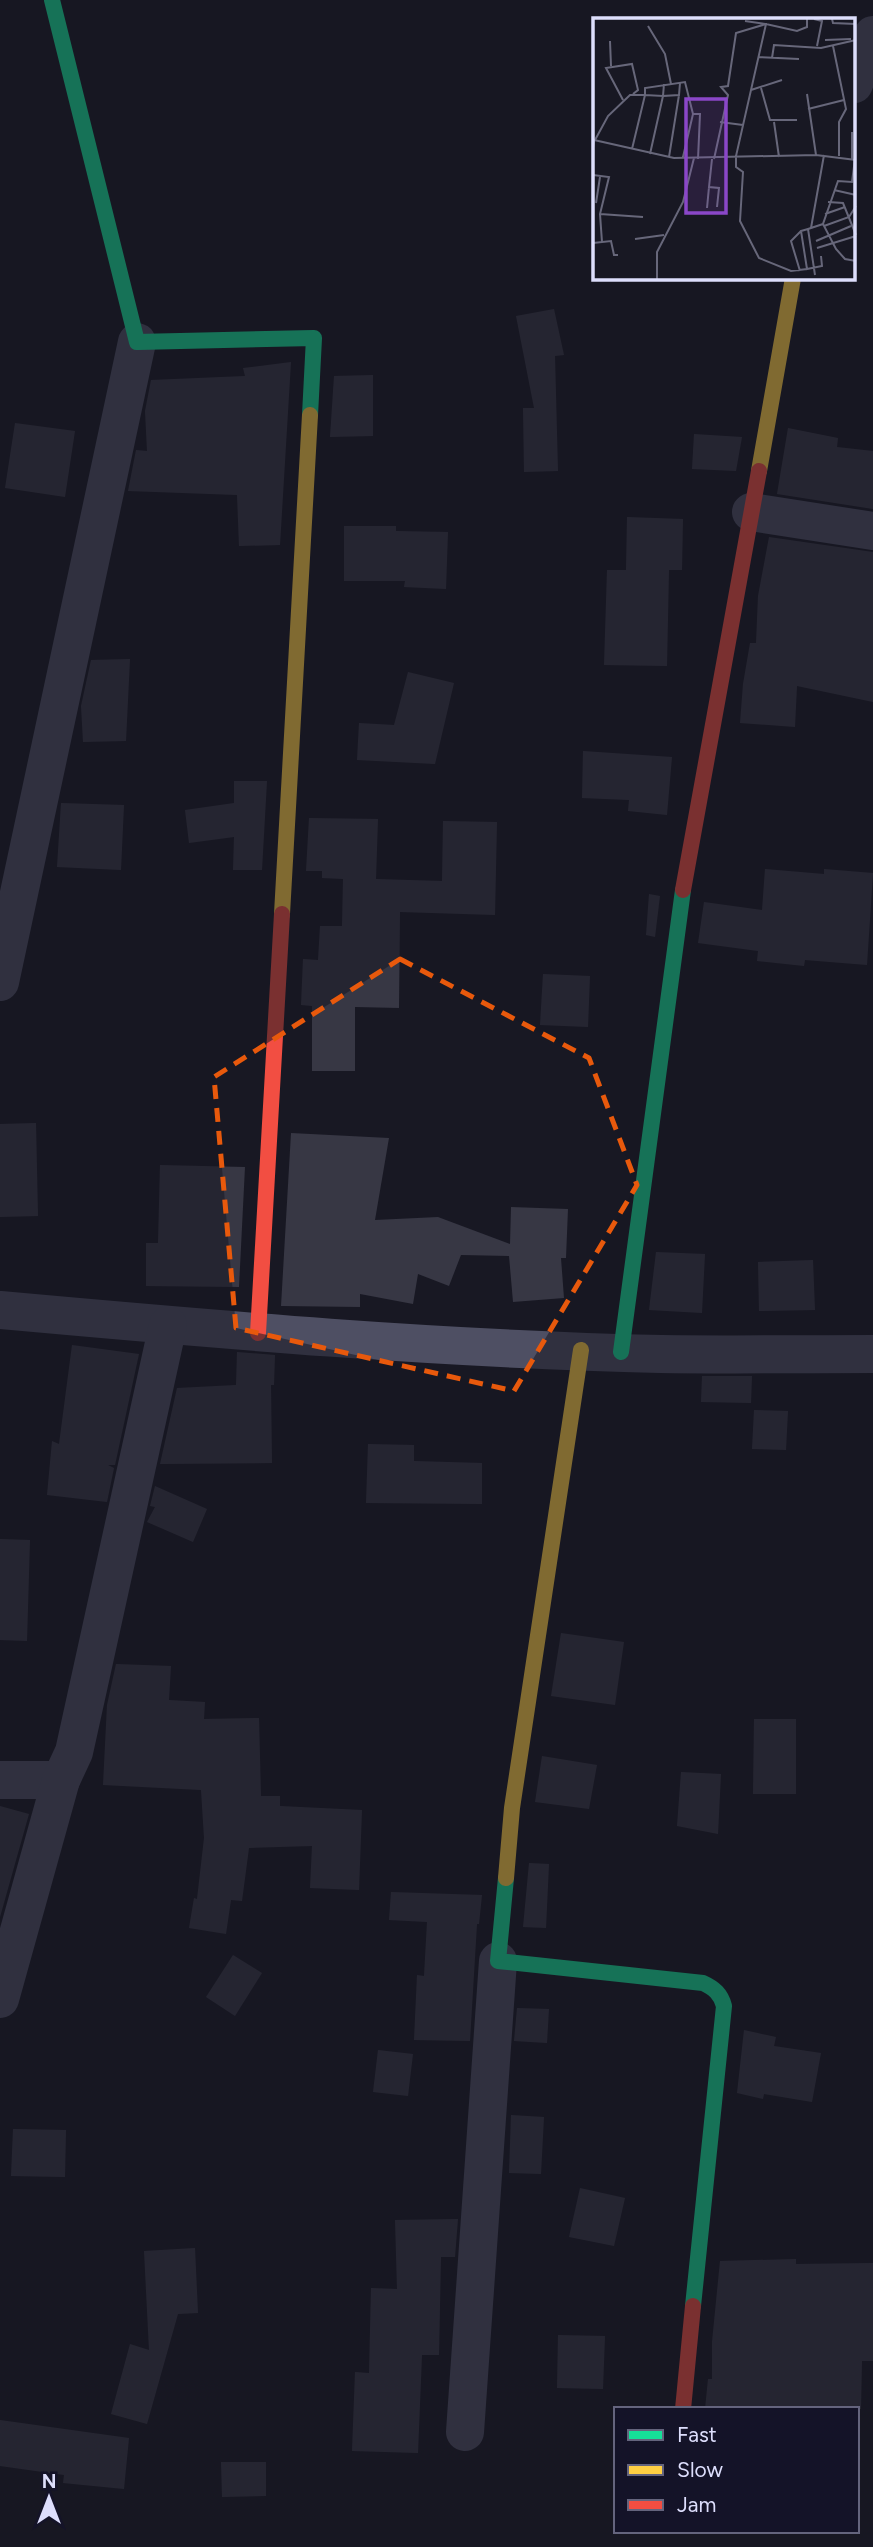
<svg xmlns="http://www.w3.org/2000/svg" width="873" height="2547" font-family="Figtree,sans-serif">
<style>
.building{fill:#373744}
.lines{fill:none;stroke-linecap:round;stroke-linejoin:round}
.street{stroke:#4e4f63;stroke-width:38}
.fast{stroke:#16e098;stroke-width:16}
.slow{stroke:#ffcf43;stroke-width:16}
.jam{stroke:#f24e42;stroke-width:16}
.marked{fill:none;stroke:#e8590c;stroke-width:5;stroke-dasharray:14 9;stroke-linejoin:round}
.inset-road{fill:none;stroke:#67677a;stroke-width:2}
.view{fill:#8a47c8;fill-opacity:0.15;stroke:#8a47c8;stroke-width:3.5}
.inset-edge{fill:none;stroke:#dddefc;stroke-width:3.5}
</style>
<rect width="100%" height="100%" fill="#181823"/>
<g class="building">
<path d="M 554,309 L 564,355 L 555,356 L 558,471 L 524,472 L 523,408 L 534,408 L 516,316 Z"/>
<path d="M 291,362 L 280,545 L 239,546 L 237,495 L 128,491 L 136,450 L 147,451 L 145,411 L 151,380 L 245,376 L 243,368 Z"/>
<path d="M 373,375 L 373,436 L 330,437 L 334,376 Z"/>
<path d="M 15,423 L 75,431 L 65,497 L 5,488 Z"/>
<path d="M 788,428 L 838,438 L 837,447 L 873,451 L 873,509 L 777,494 Z"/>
<path d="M 694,434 L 742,437 L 736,471 L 692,469 Z"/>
<path d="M 627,517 L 683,519 L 682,570 L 669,570 L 667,666 L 604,665 L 607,570 L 626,570 Z"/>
<path d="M 344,526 L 396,526 L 396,531 L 448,532 L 446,589 L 404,587 L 405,581 L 344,581 Z"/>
<path d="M 769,537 L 873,552 L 873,702 L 797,686 L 795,727 L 740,723 L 743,684 L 750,643 L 756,643 L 758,596 Z"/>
<path d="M 130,659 L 126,741 L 83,742 L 81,706 L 91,660 Z"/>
<path d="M 408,672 L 454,683 L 435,764 L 357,760 L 359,723 L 394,725 Z"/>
<path d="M 583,751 L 672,757 L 667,815 L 628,811 L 629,800 L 582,798 Z"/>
<path d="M 234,781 L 267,781 L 262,870 L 233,870 L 234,837 L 189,843 L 185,810 L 234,803 Z"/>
<path d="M 61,803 L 124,805 L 121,870 L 57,867 Z"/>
<path d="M 309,818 L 378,819 L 376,879 L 442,881 L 443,821 L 497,822 L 495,915 L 400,912 L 399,1008 L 355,1007 L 355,1071 L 312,1071 L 312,1006 L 301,1005 L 303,959 L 318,960 L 320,926 L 342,926 L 343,879 L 322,878 L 322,871 L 306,871 Z"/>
<path d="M 765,869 L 824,874 L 824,869 L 873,873 L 867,965 L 805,960 L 804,966 L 757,961 L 758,951 L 698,943 L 704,902 L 762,910 Z"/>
<path d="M 649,894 L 660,896 L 655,937 L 646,935 Z"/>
<path d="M 543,974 L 590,976 L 588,1027 L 540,1025 Z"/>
<path d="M 36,1123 L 38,1216 L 0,1217 L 0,1124 Z"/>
<path d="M 291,1133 L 389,1138 L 375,1220 L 438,1217 L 510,1244 L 511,1207 L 568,1209 L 566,1258 L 561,1258 L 564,1298 L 513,1302 L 509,1256 L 461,1255 L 449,1286 L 418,1274 L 413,1304 L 360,1294 L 360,1307 L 281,1306 Z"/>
<path d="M 160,1165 L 245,1167 L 239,1287 L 146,1286 L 146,1243 L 158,1243 Z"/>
<path d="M 656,1252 L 705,1254 L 702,1313 L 649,1310 Z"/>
<path d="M 813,1260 L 815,1310 L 759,1311 L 758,1262 Z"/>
<path d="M 72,1345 L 139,1354 L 115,1465 L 108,1465 L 114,1468 L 107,1502 L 47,1495 L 52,1441 L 59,1444 Z"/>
<path d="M 237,1352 L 275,1355 L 274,1385 L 271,1385 L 272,1463 L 160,1464 L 177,1388 L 236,1385 Z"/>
<path d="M 702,1376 L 752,1376 L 751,1403 L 701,1402 Z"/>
<path d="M 754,1410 L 788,1411 L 786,1450 L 752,1449 Z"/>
<path d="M 368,1444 L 414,1445 L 414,1461 L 482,1463 L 482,1504 L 366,1503 Z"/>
<path d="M 155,1486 L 207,1509 L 193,1542 L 147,1522 L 155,1507 L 150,1506 Z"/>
<path d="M 0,1539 L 30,1540 L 27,1641 L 0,1640 Z"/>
<path d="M 561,1633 L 624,1642 L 615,1705 L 551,1696 Z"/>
<path d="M 116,1664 L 171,1666 L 169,1700 L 205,1702 L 204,1719 L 259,1718 L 261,1796 L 280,1796 L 280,1806 L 362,1810 L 359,1890 L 310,1888 L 312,1846 L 249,1848 L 242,1901 L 231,1900 L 226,1934 L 189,1928 L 194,1898 L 197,1899 L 204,1838 L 201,1790 L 103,1785 L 107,1705 Z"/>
<path d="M 754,1719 L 796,1719 L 796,1794 L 753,1794 Z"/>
<path d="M 542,1756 L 597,1765 L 589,1809 L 535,1802 Z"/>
<path d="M 681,1772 L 721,1774 L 718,1834 L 677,1826 Z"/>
<path d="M 0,1806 L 29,1814 L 0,1917 Z"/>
<path d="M 529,1863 L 549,1864 L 546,1928 L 523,1927 Z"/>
<path d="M 391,1892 L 482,1895 L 479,1924 L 477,1924 L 470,2041 L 414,2040 L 417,1975 L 424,1976 L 427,1922 L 389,1920 Z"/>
<path d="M 233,1955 L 262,1973 L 235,2016 L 206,1997 Z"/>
<path d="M 517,2008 L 549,2009 L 547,2043 L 514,2041 Z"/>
<path d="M 744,2030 L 776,2037 L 774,2046 L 821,2053 L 812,2102 L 764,2094 L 763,2099 L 737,2093 Z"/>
<path d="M 378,2050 L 413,2054 L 408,2096 L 373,2092 Z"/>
<path d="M 511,2115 L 544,2117 L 541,2174 L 509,2173 Z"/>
<path d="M 13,2129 L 66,2130 L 65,2177 L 11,2176 Z"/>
<path d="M 580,2188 L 625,2198 L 614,2246 L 569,2237 Z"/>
<path d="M 458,2219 L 455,2257 L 441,2257 L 439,2355 L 422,2355 L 418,2453 L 352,2451 L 355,2372 L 369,2373 L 371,2288 L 397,2289 L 395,2220 Z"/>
<path d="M 195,2248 L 198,2313 L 178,2314 L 147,2424 L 111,2414 L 130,2344 L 149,2350 L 144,2251 Z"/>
<path d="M 796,2259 L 796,2264 L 873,2263 L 873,2361 L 862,2361 L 861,2409 L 705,2409 L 708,2379 L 712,2379 L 712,2342 L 720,2261 Z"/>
<path d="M 558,2335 L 605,2336 L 603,2389 L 557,2388 Z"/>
<path d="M 0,2420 L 129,2438 L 124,2489 L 63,2483 L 64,2475 L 0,2466 Z"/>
<path d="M 221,2462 L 266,2462 L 266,2496 L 222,2497 Z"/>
</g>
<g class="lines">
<g class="street">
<path d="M 854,84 L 873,35"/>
<path d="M 751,512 L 873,531"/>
<path d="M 0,982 L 137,342"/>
<path d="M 0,1310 C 220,1330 440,1349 661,1354 C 732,1355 802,1354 873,1354"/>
<path d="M 0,1780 L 61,1780"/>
<path d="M 0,1999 L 61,1780 L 74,1752 L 168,1325"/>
<path d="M 465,2432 L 498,1961"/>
</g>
<g class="fast">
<path d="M 52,0 L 137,342 L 314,338 L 310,415"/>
<path d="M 621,1352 L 683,890"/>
<path d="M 506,1878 L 498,1961 L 703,1983 C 714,1988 721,1994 724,2006 L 693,2306"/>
</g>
<g class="slow">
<path d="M 759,471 L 793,278"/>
<path d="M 282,914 L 310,415"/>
<path d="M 506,1878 L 512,1808 L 581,1350"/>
</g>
<g class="jam">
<path d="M 683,890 L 759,471"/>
<path d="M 258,1333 L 282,914"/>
<path d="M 683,2409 L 693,2306"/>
</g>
</g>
<path d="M0 0H873V2547H0ZM 400,959 L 589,1058 L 637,1185 L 514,1391 L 236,1328 L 214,1077 Z" fill="#181823" fill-opacity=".55" fill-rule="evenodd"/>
<path class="marked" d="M 400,959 L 589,1058 L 637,1185 L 514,1391 L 236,1328 L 214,1077 Z"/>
<g transform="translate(593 18)">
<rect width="262" height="262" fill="#181823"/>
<path class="inset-road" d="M 221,1 L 229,3 L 224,28M 239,1 L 240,5 L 263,6M 152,3 L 173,6 L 143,138 L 143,149 L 150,154 L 147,203 L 166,240 L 198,253 L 214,251M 55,8 L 72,36 L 78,66M 232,22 L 258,21M 17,23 L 18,48M 240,28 L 253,91 L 246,104 L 246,138M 165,39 L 206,41M 179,40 L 181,27 L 228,30 L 263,22M 168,70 L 177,102 L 204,102M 158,72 L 189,62M 214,76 L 223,137M 30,82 L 13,50 L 39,46 L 45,72 L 40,76M 215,91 L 251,82M 127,104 L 150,107M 181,104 L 186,139M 2,122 L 15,98 L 37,77 L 52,77 L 52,70 L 92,64 L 100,96 L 107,96 L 105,141M 0,130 L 1,122 L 81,140 L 223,137 L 263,142M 39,131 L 52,77 L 70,78 L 71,66M 57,136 L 70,78 L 86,77 L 87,65M 76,139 L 86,77M 90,139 L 100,96M 119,141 L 116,169 L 126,170 L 124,189M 121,141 L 135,77 L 128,69 L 135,68 L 143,15 L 173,6 L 204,13 L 214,9 L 214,1M 259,141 L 259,114M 262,141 L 259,164 L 245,163 L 230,206 L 243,231 L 252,241 L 263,243M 0,157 L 16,159 L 7,196 L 9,224M 241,172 L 263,177M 235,184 L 250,185 L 263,217M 3,185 L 7,159M 114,190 L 116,169M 7,196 L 50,199M 232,196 L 252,189M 231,208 L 256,199 L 263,188M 218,210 L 231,137M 215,211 L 208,213 L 214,251 L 229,248 L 228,238M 42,221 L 71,217M 223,223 L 258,208M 0,225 L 18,223 L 21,237 L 25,237M 224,230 L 263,218M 207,253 L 198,223 L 208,213M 222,257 L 215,211 L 230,206M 64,262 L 64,234 L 90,184 L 101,140"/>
<path class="view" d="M 93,81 L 133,81 L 133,195 L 93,195 Z"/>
<rect width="262" height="262" class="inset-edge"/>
</g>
<rect x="614" y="2407" width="245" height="126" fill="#141328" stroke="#64647d" stroke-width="2"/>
<rect x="628" y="2430" width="35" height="10" fill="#16e098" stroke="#64647d" stroke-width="2"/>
<text x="677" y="2442" font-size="21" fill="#dddefc">Fast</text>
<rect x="628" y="2465" width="35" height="10" fill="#ffcf43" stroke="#64647d" stroke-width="2"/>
<text x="677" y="2477" font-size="21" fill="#dddefc">Slow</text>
<rect x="628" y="2500" width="35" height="10" fill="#f24e42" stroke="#64647d" stroke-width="2"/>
<text x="677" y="2512" font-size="21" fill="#dddefc">Jam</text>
<g transform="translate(49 2498)" stroke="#141328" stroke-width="5" paint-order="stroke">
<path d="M0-5L12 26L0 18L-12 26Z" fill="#dddefc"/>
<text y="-10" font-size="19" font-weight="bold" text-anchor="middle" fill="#dddefc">N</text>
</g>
</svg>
